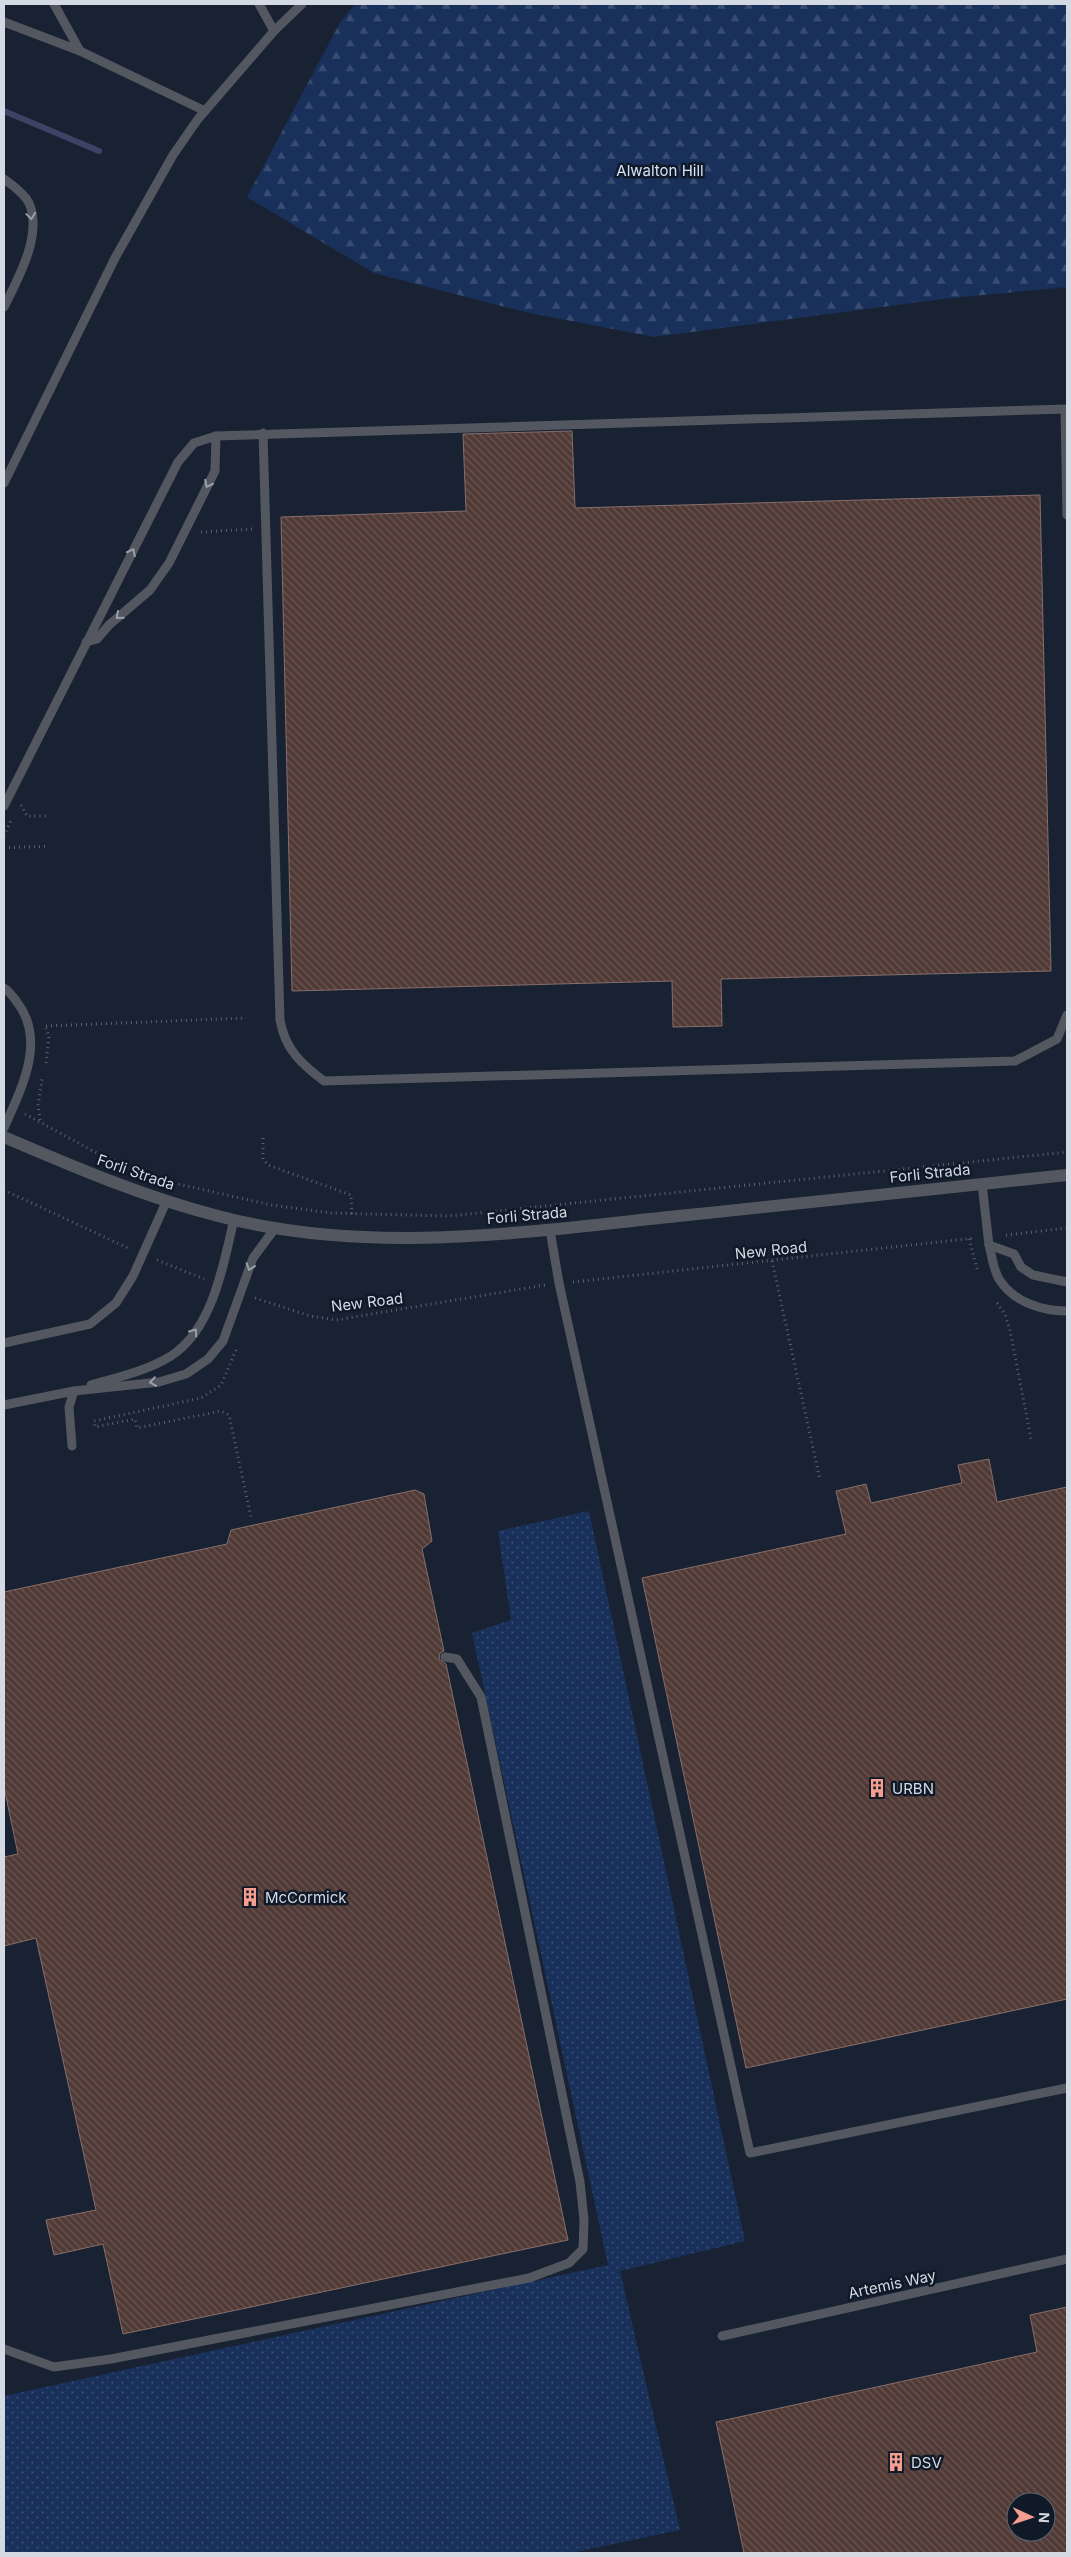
<svg xmlns="http://www.w3.org/2000/svg" width="1071" height="2557" font-family="Inter,sans-serif">
<style>
.grass{fill:url(#grass-dots)}
.forest{fill:url(#forest-firs)}
.lines{fill:none;stroke-linecap:round;stroke-linejoin:round}
.stream{stroke:#3f4165;stroke-width:6}
.building{fill:url(#building-back-hatch);stroke:#876e6a;fill-rule:evenodd}
.path{stroke:#5b6371;stroke-width:3;stroke-dasharray:1 4;stroke-linecap:butt}
.service{stroke:#535860;stroke-width:9}
.minor{stroke:#535860;stroke-width:12}
.oneway{stroke:#99a0a9}
.labels{text-anchor:middle;dominant-baseline:central;stroke-width:5;stroke-linejoin:round;paint-order:stroke}
.park-label{font-size:15px;fill:#d5e2f6;stroke:#101928}
.street-label{font-size:15px;fill:#d3dae4;stroke:#101928}
.poi-label{font-size:15px;fill:#d3dae4;stroke:#101928;text-anchor:start}
</style>
<defs>
<pattern id="grass-dots" width="8" height="8" patternUnits="userSpaceOnUse" patternTransform="scale(1.25)"><rect width="8" height="8" fill="#18305a"/><path d="M2 2h.1M6 6h.1" fill="none" stroke="#394d72" stroke-width="1.8" stroke-linecap="round"/></pattern>
<pattern id="forest-firs" width="22" height="20" patternUnits="userSpaceOnUse" patternTransform="scale(1.25)"><rect width="22" height="20" fill="#18305a"/><path d="M5 1l3.5 6h-7zM16 11l3.5 6h-7z" fill="#394d72"/></pattern>
<pattern id="building-back-hatch" width="6" height="6" patternUnits="userSpaceOnUse" patternTransform="scale(1.25)"><rect width="6" height="6" fill="#513a36"/><path d="M-1 5l2 2M0 0l6 6M5-1l2 2" fill="none" stroke="#695653"/></pattern>
</defs>
<rect width="100%" height="100%" fill="#192232"/>
<path class="grass" d="M 589,1511 L 745,2241 L 620,2271 L 680,2530 L 571,2553 L 4,2553 L 4,2396 L 608,2265 L 472,1633 L 511,1620 L 498,1531 Z"/>
<path class="forest" d="M 355,4 L 1067,4 L 1067,287 L 951,298 L 654,337 L 525,312 L 374,273 L 247,197 L 341,21 Z"/>
<g class="lines">
<path class="stream" d="M 4,111 L 99,151"/>
</g>
<g class="building">
<path d="M 572,431 L 575,508 L 1040,495 L 1051,971 L 721,979 L 722,1026 L 673,1027 L 672,981 L 292,991 L 281,517 L 466,511 L 463,434 Z"/>
<path d="M 989,1459 L 997,1502 L 1067,1487 L 1067,1999 L 746,2068 L 642,1578 L 846,1534 L 836,1491 L 866,1484 L 871,1503 L 962,1483 L 958,1465 Z"/>
<path d="M 415,1490 L 424,1494 L 432,1541 L 422,1549 L 444,1651 L 440,1653 L 439,1659 L 446,1664 L 568,2240 L 123,2334 L 103,2244 L 54,2255 L 46,2220 L 96,2210 L 36,1938 L 4,1946 L 4,1857 L 18,1854 L 4,1787 L 4,1592 L 227,1544 L 231,1530 Z"/>
<path d="M 1067,2307 L 1067,2553 L 744,2553 L 716,2422 L 1037,2352 L 1030,2315 ZM 1016,2502 L 1046,2502 L 1046,2532 L 1016,2532 Z"/>
</g>
<g class="lines">
<g class="path">
<path d="M 201,532 L 253,529"/>
<path d="M 21,805 L 27,816 L 49,816"/>
<path d="M 4,836 L 12,818"/>
<path d="M 4,848 L 49,846"/>
<path d="M 46,1026 L 246,1018"/>
<path d="M 46,1063 L 49,1037 L 46,1028"/>
<path d="M 25,1114 L 93,1151 L 135,1170"/>
<path d="M 40,1120 L 38,1106 L 42,1079"/>
<path d="M 263,1138 L 263,1159 L 268,1165 L 351,1195 L 352,1214"/>
<path d="M 150,1175 L 178,1184 L 271,1205 L 331,1213 L 449,1216 L 1067,1152"/>
<path d="M 4,1190 L 130,1249"/>
<path d="M 1006,1235 L 1067,1228"/>
<path d="M 969,1239 L 978,1272"/>
<path d="M 157,1260 L 204,1279"/>
<path d="M 772,1261 L 820,1480"/>
<path d="M 573,1282 L 975,1238"/>
<path d="M 255,1298 L 310,1316 L 336,1320 L 545,1285"/>
<path d="M 997,1303 L 1005,1314 L 1010,1330 L 1031,1439"/>
<path d="M 236,1350 L 221,1385 L 201,1398 L 94,1421 L 95,1427 L 135,1419 L 137,1428 L 221,1411 L 229,1415 L 251,1517"/>
</g>
<g class="service">
<path d="M 54,4 L 80,51"/>
<path d="M 259,4 L 274,31"/>
<path d="M 4,22 L 80,51 L 205,111"/>
<path d="M 4,179 C 12,185 24,193 29,203 C 43,234 18,279 4,307"/>
<path d="M 263,433 L 280,1020 C 285,1049 301,1064 324,1081 L 1015,1061 L 1057,1039 L 1067,1015"/>
<path d="M 4,483 L 115,258 L 173,155 L 198,119 L 274,31 L 302,4"/>
<path d="M 86,642 L 97,639 L 109,625 L 150,590 L 169,563 L 215,471 L 216,436"/>
<path d="M 4,806 L 178,462 L 194,443 L 216,436 L 1065,409 L 1067,515"/>
<path d="M 4,988 C 9,991 13,997 17,1002 C 47,1041 21,1089 4,1128"/>
<path d="M 982,1184 L 989,1245 L 1014,1254 L 1021,1267 L 1033,1275 L 1067,1282"/>
<path d="M 550,1230 L 559,1283 L 750,2153 L 1067,2088"/>
<path d="M 989,1245 C 992,1256 993,1269 999,1279 C 1013,1302 1042,1311 1067,1311"/>
<path d="M 4,1343 L 90,1324 L 116,1303 L 133,1276 L 167,1200"/>
<path d="M 91,1385 C 115,1378 142,1372 164,1360 C 212,1336 223,1266 234,1219"/>
<path d="M 4,1405 L 74,1391 L 159,1382 L 186,1374 L 208,1359 L 223,1341 L 253,1258 L 276,1227"/>
<path d="M 72,1446 L 69,1407 L 74,1391"/>
<path d="M 722,2336 L 1067,2259"/>
<path d="M 4,2349 L 54,2367 L 111,2359 L 529,2278 L 569,2263 L 583,2249 L 584,2220 L 580,2182 L 481,1697 L 457,1659 L 445,1657"/>
</g>
<path class="minor" d="M 4,1137 C 74,1167 144,1197 218,1216 C 368,1256 526,1232 678,1216 C 808,1203 938,1189 1067,1175"/>
</g>
<defs><path id="oneway-chevron" d="M-2-3.5L2.5 0L-2 3.5" fill="none" stroke-width="1.6" stroke-linecap="round" stroke-linejoin="round" transform="scale(1.25)"/></defs>
<g class="oneway">
<use href="#oneway-chevron" transform="translate(31 216) rotate(82)"/>
<use href="#oneway-chevron" transform="translate(208 484) rotate(117)"/>
<use href="#oneway-chevron" transform="translate(132 552) rotate(-63)"/>
<use href="#oneway-chevron" transform="translate(119 616) rotate(139)"/>
<use href="#oneway-chevron" transform="translate(250 1267) rotate(109)"/>
<use href="#oneway-chevron" transform="translate(194 1332) rotate(-55)"/>
<use href="#oneway-chevron" transform="translate(153 1382) rotate(172)"/>
</g>
<defs>
<g id="building-bare" transform="scale(1.5)"><path d="M-4-6H4V6H1V3H-1V6H-4ZM-2.5-4.3h1.7v1.8h-1.7ZM.8-4.3h1.7v1.8H.8ZM-2.5-1h1.7V.8h-1.7ZM.8-1h1.7V.8H.8Z" fill="#f59d8e" stroke="#101928" stroke-width="2.5" paint-order="stroke"/></g>
</defs>
<g fill-rule="evenodd">
<use href="#building-bare" x="877" y="1788"/>
<use href="#building-bare" x="250" y="1897"/>
<use href="#building-bare" x="896" y="2462"/>
</g>
<g class="labels">
<g class="park-label">
<text x="660" y="170">Alwalton Hill</text>
</g>
<g class="street-label">
<text transform="translate(136 1172) rotate(19)">Forli Strada</text>
<text transform="translate(930 1173) rotate(-6)">Forli Strada</text>
<text transform="translate(527 1215) rotate(-5)">Forli Strada</text>
<text transform="translate(771 1250) rotate(-6)">New Road</text>
<text transform="translate(367 1302) rotate(-7)">New Road</text>
<text transform="translate(892 2284) rotate(-12)">Artemis Way</text>
</g>
<g class="poi-label">
<text x="892" y="1788">URBN</text>
<text x="265" y="1897">McCormick</text>
<text x="911" y="2462">DSV</text>
</g>
</g>
<rect width="1071" height="2557" fill="none" stroke="#d3dae4" stroke-width="10"/>
<g transform="translate(1031 2517) rotate(93)"><circle r="24" fill="#101928" stroke="#5e6673"/>
<path d="M0-4L9 19L0 12L-9 19Z" fill="#f59d8e"/>
<text y="-8" font-size="14" font-weight="bold" text-anchor="middle" fill="#d3dae4">N</text>
</g>
</svg>
